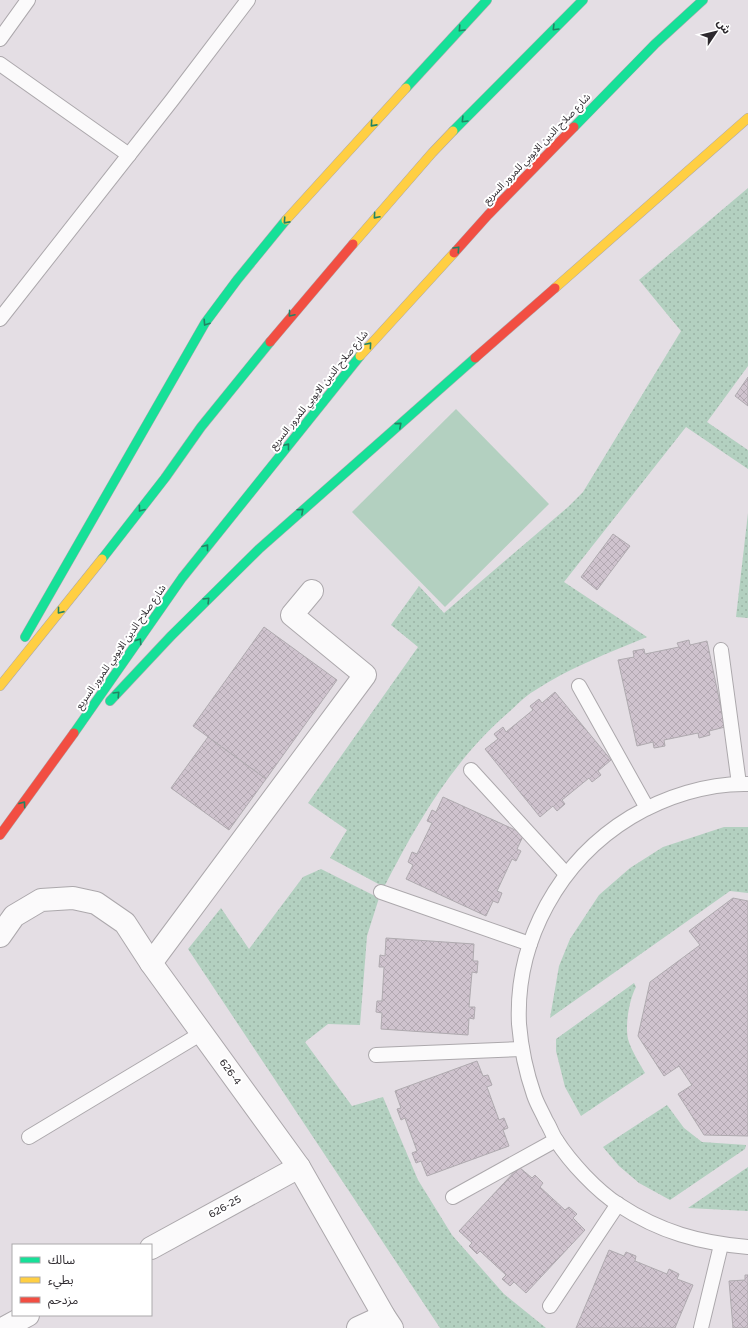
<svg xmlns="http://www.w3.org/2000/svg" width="748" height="1328" font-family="'Varela Round','Noto Sans Arabic',sans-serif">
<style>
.grass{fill:url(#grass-dots)}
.pitch{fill:#b3d0c0}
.building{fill:url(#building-cross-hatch);stroke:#afaaaf}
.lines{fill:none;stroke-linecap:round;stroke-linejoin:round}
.lane-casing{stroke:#aca8ac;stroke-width:16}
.street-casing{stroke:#aca8ac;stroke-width:24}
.fast-casing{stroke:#aca8ac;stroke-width:10}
.slow-casing{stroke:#aca8ac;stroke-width:10}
.jam-casing{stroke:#aca8ac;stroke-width:10}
.lane{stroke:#fbfafb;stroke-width:14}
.street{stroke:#fbfafb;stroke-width:22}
.fast{stroke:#16e098;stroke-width:9}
.slow{stroke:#ffcf43;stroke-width:9}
.jam{stroke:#f24e42;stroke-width:9}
.oneway{stroke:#228463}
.labels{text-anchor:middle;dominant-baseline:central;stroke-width:4;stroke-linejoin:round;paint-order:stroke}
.street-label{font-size:10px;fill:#2d292e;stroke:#fff}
</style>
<defs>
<pattern id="grass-dots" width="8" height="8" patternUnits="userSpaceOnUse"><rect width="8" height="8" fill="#b3d0c0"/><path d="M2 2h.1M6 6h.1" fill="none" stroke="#9ab3a5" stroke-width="1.8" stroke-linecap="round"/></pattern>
<pattern id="building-cross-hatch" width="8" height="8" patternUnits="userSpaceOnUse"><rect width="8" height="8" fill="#cfc3ce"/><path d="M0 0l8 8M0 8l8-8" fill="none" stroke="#b2a8b1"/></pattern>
</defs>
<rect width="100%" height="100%" fill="#e4dee4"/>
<g class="grass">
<path d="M 748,188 L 748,366 L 707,422 L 748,450 L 748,469 L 686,427 L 564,582 L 647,637 C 608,653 569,668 534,691 C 525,696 517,705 509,712 C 453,760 417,823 384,887 L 330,858 L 347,830 L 308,803 L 418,647 L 391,625 L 419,586 L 444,613 L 568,507 L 583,492 L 681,331 L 639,280 Z"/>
<path d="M 748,513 L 748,618 L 736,617 Z"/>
<path d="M 724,827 L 748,827 L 748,893 L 730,891 L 550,1018 L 559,966 L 570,939 L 599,895 L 630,868 L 663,847 Z"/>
<path d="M 321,869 L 379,898 L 367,936 L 360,1025 L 328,1024 L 305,1042 L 352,1106 L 383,1097 L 418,1180 L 452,1235 L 504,1294 L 546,1328 L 440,1328 L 188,949 L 221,908 L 249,949 L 303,877 Z"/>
<path d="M 634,983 L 636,987 C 629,1000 625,1025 628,1039 C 631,1050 640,1064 645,1073 L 581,1116 L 565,1087 L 556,1051 L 556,1039 Z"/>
<path d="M 667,1105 L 684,1128 L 702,1142 L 746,1145 L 745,1149 L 670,1200 L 639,1183 L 619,1166 L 603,1147 Z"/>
<path d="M 748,1167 L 748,1211 L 688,1208 Z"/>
</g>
<path class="pitch" d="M 456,409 L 549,504 L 445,607 L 352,512 Z"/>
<g class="building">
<path d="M 748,377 L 748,406 L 735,396 Z"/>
<path d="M 613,534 L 630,546 L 597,590 L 581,577 Z"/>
<path d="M 264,627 L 337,680 L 266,779 L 193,726 Z"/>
<path d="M 689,640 L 690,645 L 707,641 L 725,727 L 709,731 L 710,735 L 699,738 L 698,733 L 664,740 L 665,746 L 654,748 L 653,742 L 637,746 L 618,660 L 634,657 L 633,651 L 644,649 L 645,654 L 679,647 L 677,643 Z"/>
<path d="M 555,692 L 611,760 L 598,771 L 601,775 L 592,782 L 589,778 L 562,800 L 565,804 L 557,811 L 553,806 L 540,817 L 485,749 L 498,739 L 494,734 L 503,727 L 506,732 L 533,710 L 530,706 L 539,699 L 542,703 Z"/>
<path d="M 208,737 L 266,779 L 229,830 L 171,788 Z"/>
<path d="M 443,797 L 524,834 L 517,849 L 521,851 L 516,861 L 512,859 L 497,891 L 502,893 L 498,903 L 493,901 L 486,916 L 406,879 L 413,865 L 408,862 L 412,852 L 417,854 L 432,823 L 427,821 L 432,810 L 436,812 Z"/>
<path d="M 733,898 L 748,901 L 748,1136 L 704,1135 L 678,1094 L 692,1085 L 679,1066 L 664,1076 L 638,1036 L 650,982 L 700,945 L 689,931 Z"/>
<path d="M 386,938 L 474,944 L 473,961 L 478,961 L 477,973 L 472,972 L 469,1007 L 475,1007 L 474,1019 L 469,1018 L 468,1035 L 381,1029 L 382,1013 L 376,1012 L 377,1001 L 382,1001 L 384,967 L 379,967 L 380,955 L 385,956 Z"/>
<path d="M 477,1061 L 483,1076 L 488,1075 L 492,1085 L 487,1087 L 499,1120 L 504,1118 L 508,1128 L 503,1130 L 509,1146 L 427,1176 L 421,1161 L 416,1163 L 412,1153 L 417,1151 L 405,1118 L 401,1120 L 397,1109 L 401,1108 L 395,1091 Z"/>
<path d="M 519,1167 L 532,1178 L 535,1175 L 543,1183 L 540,1187 L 565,1210 L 569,1207 L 577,1214 L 573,1218 L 585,1230 L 526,1293 L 514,1282 L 510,1286 L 502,1279 L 506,1275 L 480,1251 L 477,1254 L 469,1246 L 472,1243 L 459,1231 Z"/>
<path d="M 609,1250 L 624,1256 L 626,1252 L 636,1256 L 635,1261 L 667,1274 L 669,1269 L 679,1274 L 677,1279 L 693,1285 L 675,1328 L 576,1328 Z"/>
<path d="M 745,1275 L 748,1275 L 748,1328 L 733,1328 L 729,1281 L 745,1280 Z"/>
</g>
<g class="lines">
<g class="lane-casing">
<g id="lane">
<path d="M 0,39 L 28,0"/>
<path d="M 0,64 L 129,155"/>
<path d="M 0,319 L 172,100 L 248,0"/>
<path d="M 721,650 L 739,784"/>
<path d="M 579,686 L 647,808"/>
<path d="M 471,770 L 566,874"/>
<path d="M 748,784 C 707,783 665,797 631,817 C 560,860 515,940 519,1024 C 521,1048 526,1072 534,1095 C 537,1104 542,1112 546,1121 C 550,1127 552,1134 556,1140 C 570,1162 597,1191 619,1205 C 660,1232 700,1243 748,1247"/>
<path d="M 381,892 L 530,944"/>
<path d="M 376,1055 L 522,1049"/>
<path d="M 29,1137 L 202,1033"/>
<path d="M 453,1197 L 556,1140"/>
<path d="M 550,1306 L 618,1204"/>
<path d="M 701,1328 L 721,1245"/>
</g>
</g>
<g class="street-casing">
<g id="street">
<path d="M 0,936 L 14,916 L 41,900 L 73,898 L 96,903 L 125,923 L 151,963 L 299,1167 L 384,1316 L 392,1328"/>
<path d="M 151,963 L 365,675 L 292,615 L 312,591"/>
<path d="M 151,1248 L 299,1167"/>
<path d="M 4,1328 L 28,1315"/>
<path d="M 358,1328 L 384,1316"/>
</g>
</g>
<g class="fast-casing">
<g id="fast">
<path d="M 406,88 L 487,0"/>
<path d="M 574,127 L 655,44 L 703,0"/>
<path d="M 453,131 L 583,0"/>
<path d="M 102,559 L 165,478 L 201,427 L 270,342"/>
<path d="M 25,637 L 205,323 L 237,280 L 286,220"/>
<path d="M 110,701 L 171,636 L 259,549 L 475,358"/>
<path d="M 74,733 L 182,578 L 360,356"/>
</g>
</g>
<g class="slow-casing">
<g id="slow">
<path d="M 286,220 L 406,88"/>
<path d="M 353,244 L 432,153 L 453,131"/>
<path d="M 555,288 L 748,118"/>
<path d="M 360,356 L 454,253"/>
<path d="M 0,686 L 102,559"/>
</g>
</g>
<g class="jam-casing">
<g id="jam">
<path d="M 454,253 L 488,215 L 574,127"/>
<path d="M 270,342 L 353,244"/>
<path d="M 475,358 L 555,288"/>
<path d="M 0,835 L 74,733"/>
</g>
</g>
<use href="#lane" class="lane"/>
<use href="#street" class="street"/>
<use href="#fast" class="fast"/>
<use href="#slow" class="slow"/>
<use href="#jam" class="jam"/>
</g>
<defs><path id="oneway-chevron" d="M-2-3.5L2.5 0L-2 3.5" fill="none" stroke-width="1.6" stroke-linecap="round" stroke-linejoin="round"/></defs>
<g class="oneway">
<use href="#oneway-chevron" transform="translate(555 28) rotate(135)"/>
<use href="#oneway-chevron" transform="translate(461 29) rotate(133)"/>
<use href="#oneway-chevron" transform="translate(464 120) rotate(135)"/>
<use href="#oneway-chevron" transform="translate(373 124) rotate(132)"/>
<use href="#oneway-chevron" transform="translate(376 216) rotate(131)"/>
<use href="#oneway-chevron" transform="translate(286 221) rotate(132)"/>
<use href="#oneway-chevron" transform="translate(457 249) rotate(-47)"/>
<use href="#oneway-chevron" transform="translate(291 314) rotate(130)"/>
<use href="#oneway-chevron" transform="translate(206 323) rotate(123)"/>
<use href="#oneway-chevron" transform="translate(369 345) rotate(-49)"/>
<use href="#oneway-chevron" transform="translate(399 425) rotate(-41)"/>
<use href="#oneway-chevron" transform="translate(287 446) rotate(-51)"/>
<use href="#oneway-chevron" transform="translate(141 509) rotate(127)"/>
<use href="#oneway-chevron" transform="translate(301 511) rotate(-42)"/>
<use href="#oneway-chevron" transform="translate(206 547) rotate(-52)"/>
<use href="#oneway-chevron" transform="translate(207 600) rotate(-45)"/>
<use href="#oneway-chevron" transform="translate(60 611) rotate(129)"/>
<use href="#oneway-chevron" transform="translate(139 641) rotate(-55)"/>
<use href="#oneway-chevron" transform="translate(117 694) rotate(-46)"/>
<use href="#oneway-chevron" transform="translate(23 804) rotate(-54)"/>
</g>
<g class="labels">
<g class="street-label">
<text transform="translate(537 149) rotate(-46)">شارع صلاح الدين الايوبي للمرور السريع</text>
<text transform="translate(319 390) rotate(-51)">شارع صلاح الدين الايوبي للمرور السريع</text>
<text transform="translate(121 647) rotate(-55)">شارع صلاح الدين الايوبي للمرور السريع</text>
<text transform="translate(230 1072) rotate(54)">626-4</text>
<text transform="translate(225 1207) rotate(-29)">626-25</text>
</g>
</g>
<rect x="12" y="1244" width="140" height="72" fill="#ffffff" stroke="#aba9ab"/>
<rect x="20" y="1257" width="20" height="6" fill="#16e098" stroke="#aba9ab"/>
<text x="48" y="1264" font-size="12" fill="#2d292e">سالك</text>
<rect x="20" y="1277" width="20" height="6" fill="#ffcf43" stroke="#aba9ab"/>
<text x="48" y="1284" font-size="12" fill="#2d292e">بطيء</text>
<rect x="20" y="1297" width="20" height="6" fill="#f24e42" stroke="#aba9ab"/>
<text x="48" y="1304" font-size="12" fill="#2d292e">مزدحم</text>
<g transform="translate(716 32) rotate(55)" stroke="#ffffff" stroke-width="3" paint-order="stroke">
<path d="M0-3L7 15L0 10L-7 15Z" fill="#2d292e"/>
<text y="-6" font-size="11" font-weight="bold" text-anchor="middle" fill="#2d292e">ش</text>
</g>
</svg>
